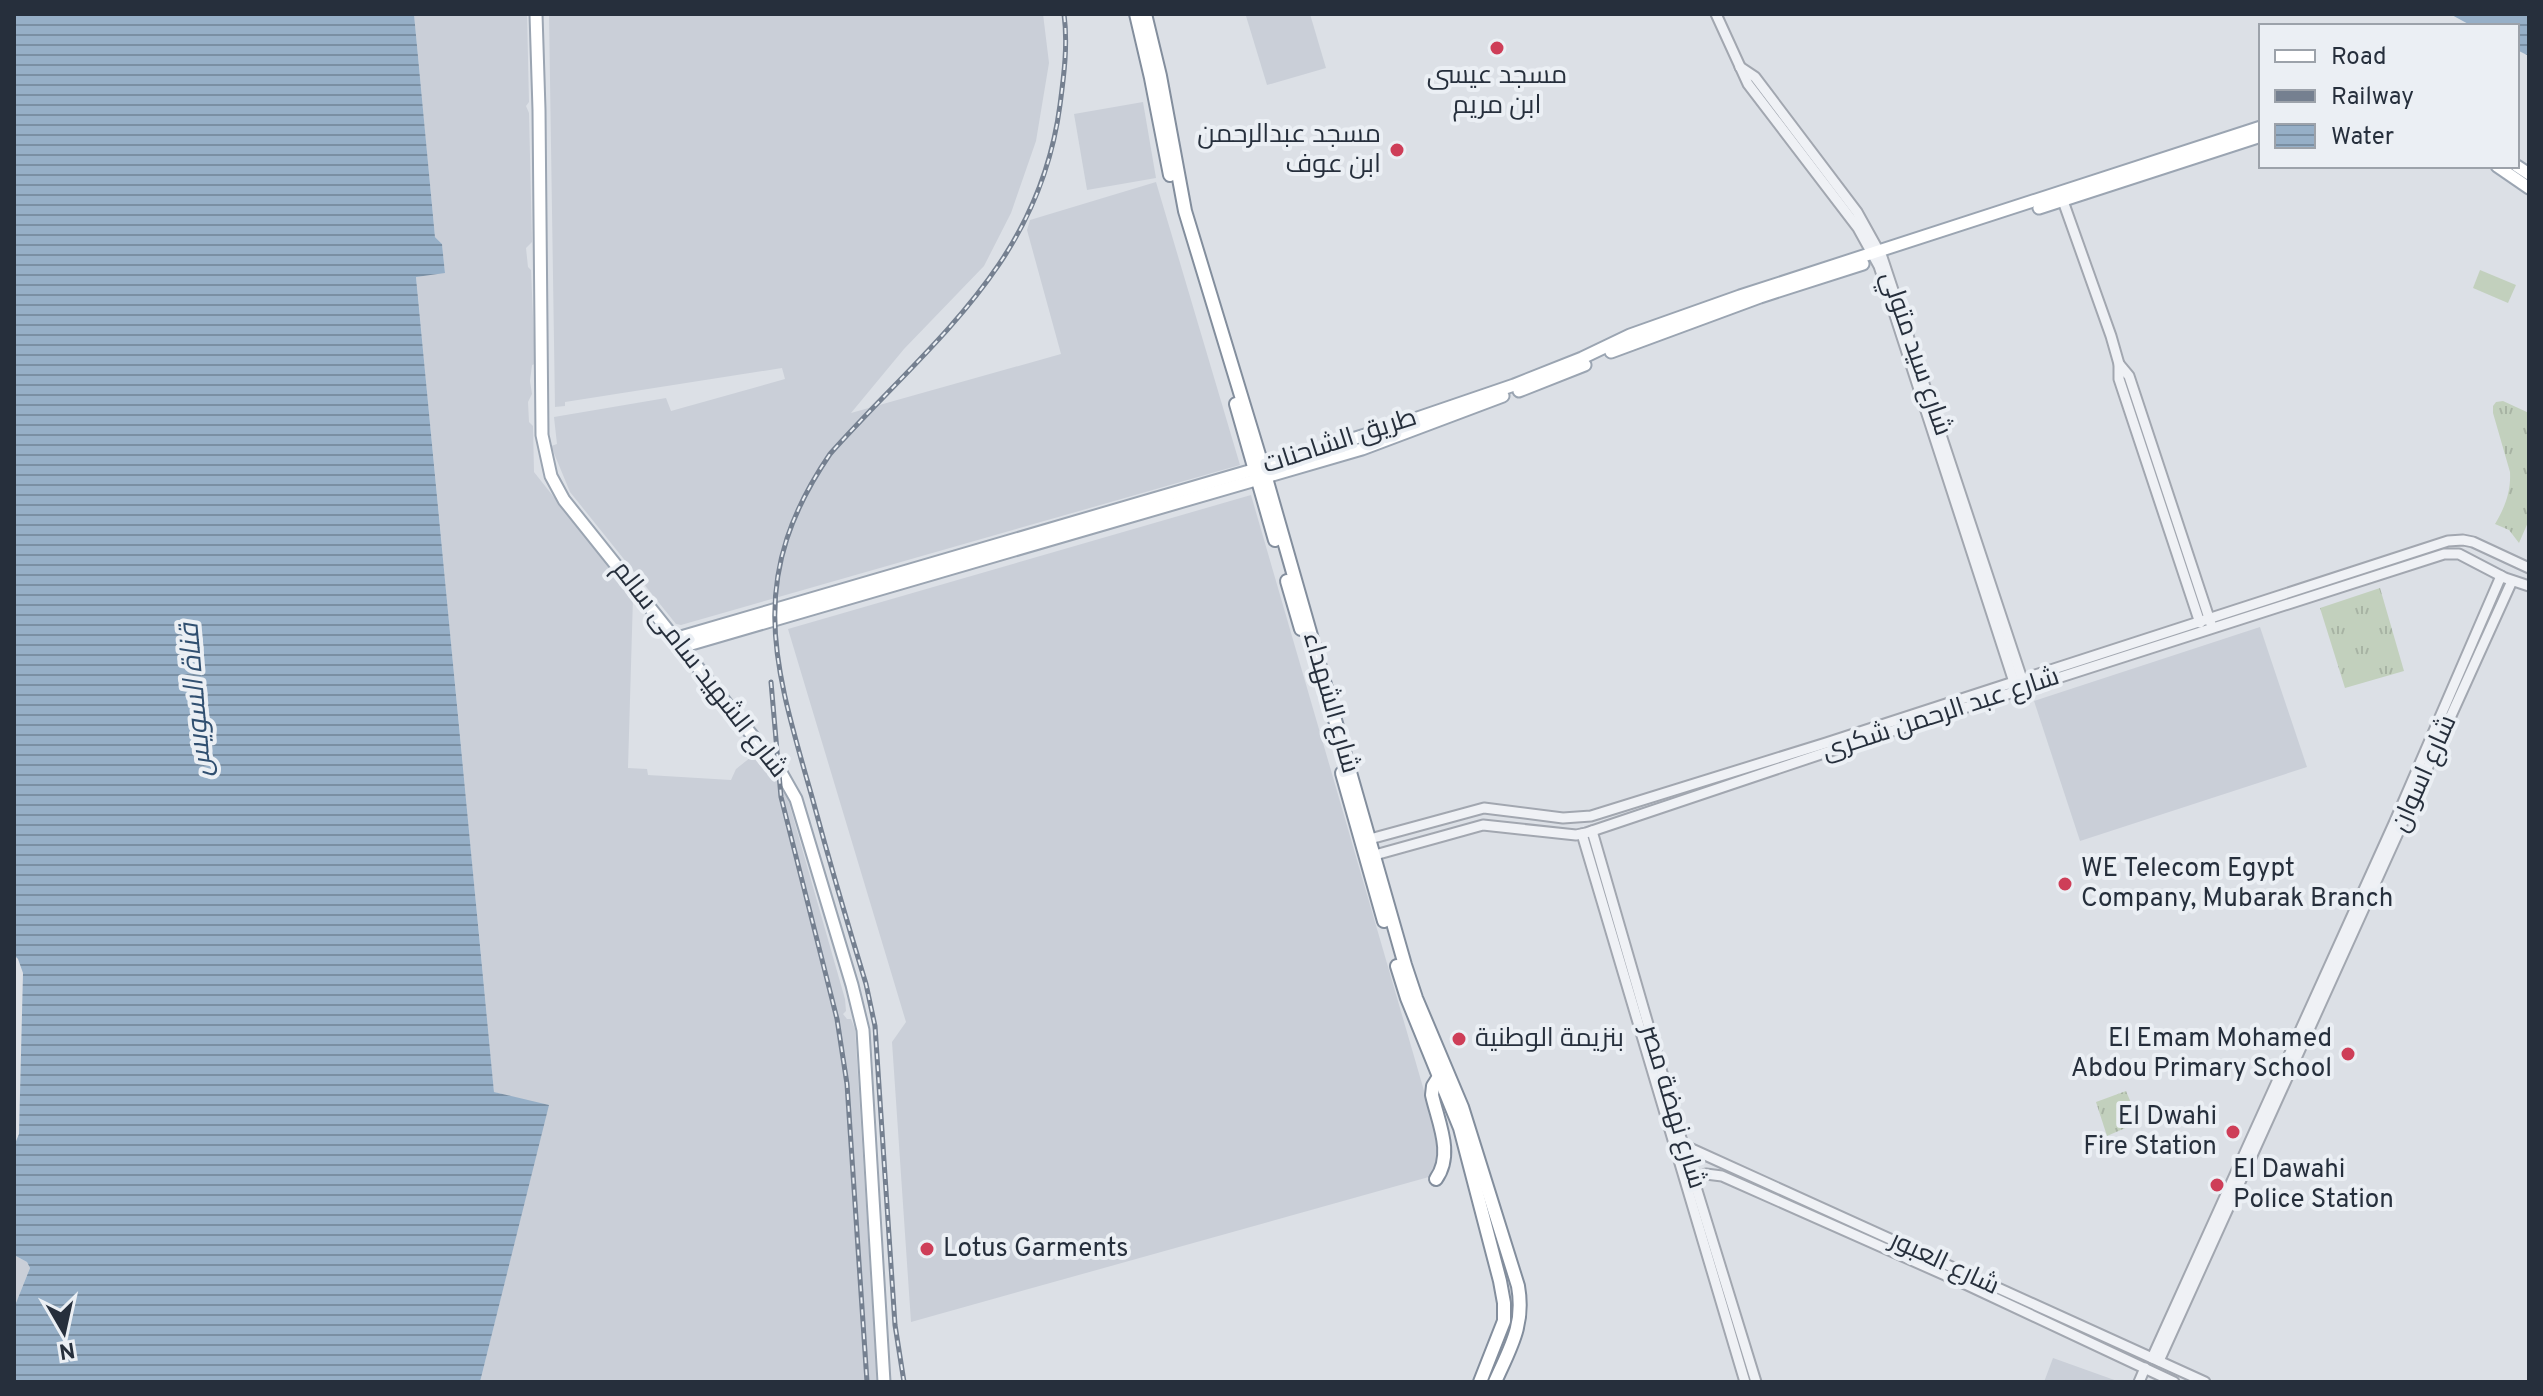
<svg xmlns="http://www.w3.org/2000/svg" width="2543" height="1396" viewBox="0 0 2543 1396" font-family="Overpass,Cairo,sans-serif">
<style>
.built{fill:#cacfd8}
.grass{fill:url(#grass-tufts)}
.pitch{fill:#c2d0bd}
.water{fill:url(#water-rules)}
.lines{fill:none;stroke-linecap:round;stroke-linejoin:round}
.minor-casing{stroke:#a2a7b0;stroke-width:13}
.major-casing{stroke:#9ba5b2;stroke-width:15}
.highway-casing{stroke:#838e9d;stroke-width:16}
.minor{stroke:#eff1f5;stroke-width:9}
.major{stroke:#fff;stroke-width:11}
.highway{stroke:#fff;stroke-width:12}
.rail-casing{stroke:#758090;stroke-width:5}
.rail{stroke:#ebeff4;stroke-width:2;stroke-dasharray:6;stroke-linecap:butt}
.poi-dot{fill:#ce3e58;stroke:#ebeff4;stroke-width:3}
.labels{text-anchor:middle;dominant-baseline:central;stroke-width:8;stroke-linejoin:round;paint-order:stroke}
.poi-label{font-size:26px;fill:#262f3c;stroke:#ebeff4;text-anchor:start}
.street-label{font-size:26px;fill:#262f3c;stroke:#ebeff4}
.water-label{font-size:28px;font-style:italic;fill:#304f70;stroke:#ebeff4}
</style>
<defs>
<pattern id="grass-tufts" width="24" height="20" patternUnits="userSpaceOnUse" patternTransform="scale(2)"><rect width="24" height="20" fill="#c2d0bd"/><path d="M3 7l-1-3M5 7V3M7 7l1-3M15 17l-1-3M17 17v-4M19 17l1-3" fill="none" stroke="#a7b3a3"/></pattern>
<pattern id="water-rules" width="6" height="5" patternUnits="userSpaceOnUse" patternTransform="scale(2)"><rect width="6" height="5" fill="#96afc7"/><path d="M0 2.5h6" fill="none" stroke="#7a8fa3"/></pattern>
</defs>
<rect width="100%" height="100%" fill="#dce0e6"/>
<!-- built -->
<g class="built">
<polygon points="414,14 527,14 529,102 526,106 529,113 532,242 526,248 528,267 531,270 535,364 532,365 530,381 532,394 528,402 529,422 533,426 534,472 633,597 628,768 647,769 648,775 731,780 736,769 756,753 770,773 783,782 845,999 846,1011 843,1014 847,1019 851,1019 855,1029 877,1382 480,1382 548,1106 494,1092 416,276 445,272 442,244 435,237"/>
<polygon points="549,14 1043,14 1049,63 1036,141 1011,213 984,266 904,349 851,413 1061,354 1027,230 1030,220 1156,182 1240,465 681,625 676,624 570,492 551,446 557,444 554,417 666,398 671,411 785,379 782,368 565,402 565,406 555,407"/>
<polygon points="1252,14 1310,14 1326,68 1267,85 1246,16"/>
<polygon points="1143,102 1156,178 1087,190 1074,114"/>
<polygon points="1251,495 1445,1163 1443,1173 911,1322 892,1042 906,1022 788,629"/>
<polygon points="2260,627 2307,767 2080,841 2034,701"/>
<polygon points="14,1255 27,1262 30,1268 14,1308"/>
<polygon points="2053,1358 2120,1382 2044,1382"/>
</g>
<!-- grass -->
<g class="grass">
<path d="M2503 401 2529 413V520L2519 543 2509 530 2495 524C2505 507 2511 492 2510 472L2493 413V406L2496 402Z"/>
<polygon points="2380,588 2404,671 2345,688 2320,608"/>
<polygon points="2126,1091 2139,1122 2107,1136 2096,1102"/>
</g>
<!-- pitch -->
<polygon class="pitch" points="2480,270 2516,285 2508,303 2473,288"/>
<!-- water -->
<g class="water">
<polygon points="14,14 414,14 435,237 442,244 445,273 416,277 494,1092 549,1105 480,1382 14,1382 14,1308 30,1268 27,1262 14,1255 14,1146 19,1134 23,973 18,959 14,955"/>
<polygon points="2450,14 2529,14 2529,56 2517,50 2517,26 2472,26"/>
</g>
<g class="lines">
<!-- minor casing -->
<g class="minor-casing">
<g id="minor">
<polyline points="1716,14 1748,84 1858,228 1879,266 2014,682"/>
<polyline points="1740,67 1755,77 1857,212 1882,257 2022,679"/>
<polyline points="2063,201 2111,336 2119,364 2119,379 2200,623"/>
<polyline points="2119,364 2129,376 2211,624"/>
<polyline points="1592,831 1683,1145 1756,1382"/>
<polyline points="1582,834 1745,1382"/>
<polyline points="1370,839 1484,808 1563,818 1591,816 1826,743 2448,541 2463,540 2473,542 2529,568"/>
<polyline points="1375,855 1483,825 1576,835 1586,833 1833,750 2444,554 2459,554 2505,578 2529,586"/>
<polyline points="1683,1145 2205,1382"/>
<polyline points="1694,1182 1706,1174 1722,1176 1963,1283 2174,1382"/>
<polyline points="2152,1358 2395,821 2501,576"/>
<polyline points="2159,1361 2512,581"/>
<polyline points="2139,1382 2145,1368"/>
</g>
</g>
<!-- major casing -->
<g class="major-casing">
<g id="major">
<polyline points="536,14 539,110 542,435 551,476 564,500 779,769 796,799 852,985 863,1030 884,1382"/>
<polyline points="2497,166 2529,188"/>
<polyline points="2517,166 2529,174"/>
<polyline points="2039,208 2261,136"/>
<polyline points="1611,352 1760,297 1863,264"/>
<polyline points="1519,391 1585,365"/>
<polyline points="674,639 1263,467 1397,425 1514,385 1582,358 1630,335 1740,296 2261,127"/>
<polyline points="681,647 1362,449 1503,396"/>
</g>
</g>
<!-- highway casing -->
<g class="highway-casing">
<g id="highway">
<polyline points="1136,14 1151,78 1170,175"/>
<path d="M1145 14 1160 76 1185 211 1266 478 1405 965 1416 998 1462 1107 1518 1286C1525 1325 1510 1348 1495 1382"/>
<polyline points="1236,404 1275,540"/>
<polyline points="1287,581 1301,629"/>
<polyline points="1342,773 1384,921"/>
<polyline points="1397,966 1407,998 1460,1128 1500,1281 1504,1303 1504,1321 1480,1382"/>
<path d="M1436 1179C1454 1154 1438 1122 1432 1095L1433 1086 1440 1075"/>
</g>
</g>
<!-- minor -->
<use href="#minor" class="minor"/>
<!-- major -->
<use href="#major" class="major"/>
<!-- highway -->
<use href="#highway" class="highway"/>
<!-- rail casing -->
<g class="rail-casing">
<g id="rail">
<polyline points="771,682 781,797 837,1019 847,1084 867,1382"/>
<path d="M904 1382 895 1325 875 1026 866 984C847 922 829 860 812 797 774 664 745 579 830 454 930 342 1039 265 1060 105 1064 75 1068 44 1064 14"/>
</g>
</g>
<!-- rail -->
<use href="#rail" class="rail"/>
</g>
<!-- markers -->
<g class="poi-dot">
<circle cx="1497" cy="48" r="8"/>
<circle cx="1397" cy="150" r="8"/>
<circle cx="2065" cy="884" r="8"/>
<circle cx="1459" cy="1039" r="8"/>
<circle cx="2348" cy="1054" r="8"/>
<circle cx="2233" cy="1132" r="8"/>
<circle cx="2217" cy="1185" r="8"/>
<circle cx="927" cy="1249" r="8"/>
</g>
<g class="labels">
<!-- poi labels -->
<g class="poi-label">
<text x="1497" y="76" text-anchor="middle">مسجد عيسى<tspan x="1497" dy="30">ابن مريم</tspan></text>
<text x="1381" y="135" text-anchor="end">مسجد عبدالرحمن<tspan x="1381" dy="30">ابن عوف</tspan></text>
<text x="2081" y="869">WE Telecom Egypt<tspan x="2081" dy="30">Company, Mubarak Branch</tspan></text>
<text x="1475" y="1039">بنزيمة الوطنية</text>
<text x="2332" y="1039" text-anchor="end">El Emam Mohamed<tspan x="2332" dy="30">Abdou Primary School</tspan></text>
<text x="2217" y="1117" text-anchor="end">El Dwahi<tspan x="2217" dy="30">Fire Station</tspan></text>
<text x="2233" y="1170">El Dawahi<tspan x="2233" dy="30">Police Station</tspan></text>
<text x="943" y="1249">Lotus Garments</text>
</g>
<!-- street labels -->
<g class="street-label">
<text transform="translate(1915 354) rotate(71)">شارع سيد متولي</text>
<text transform="translate(1340 442) rotate(-18)">طريق الشاحنات</text>
<text transform="translate(699 670) rotate(52)">شارع الشهيد سامى سالم</text>
<text transform="translate(1330 703) rotate(74)">شارع الشهداء</text>
<text transform="translate(1941 715) rotate(-18)">شارع عبد الرحمن شكرى</text>
<text transform="translate(2425 774) rotate(-66)">شارع اسوان</text>
<text transform="translate(1672 1107) rotate(73)">شارع نهضة مصر</text>
<text transform="translate(1944 1264) rotate(25)">شارع العبور</text>
</g>
<!-- water labels -->
<g class="water-label">
<text transform="translate(197 700) rotate(-95)">قناة السويس</text>
</g>
</g>
<!-- border -->
<rect width="2543" height="1396" fill="none" stroke="#262f3c" stroke-width="32"/>
<!-- legend -->
<rect x="2259" y="24" width="260" height="144" fill="#ebeff4" stroke="#9ca2aa" stroke-width="2"/>
<rect x="2275" y="50" width="40" height="12" fill="#ffffff" stroke="#9ca2aa" stroke-width="2"/>
<text x="2331" y="64" font-size="24" fill="#262f3c">Road</text>
<rect x="2275" y="90" width="40" height="12" fill="#758090" stroke="#9ca2aa" stroke-width="2"/>
<text x="2331" y="104" font-size="24" fill="#262f3c">Railway</text>
<rect x="2275" y="124" width="40" height="24" fill="url(#water-rules)" stroke="#9ca2aa" stroke-width="2"/>
<text x="2331" y="144" font-size="24" fill="#262f3c">Water</text>
<!-- north arrow -->
<g transform="translate(64 1332) rotate(171)" stroke="#ebeff4" stroke-width="6" paint-order="stroke">
<path d="M0-6L14 30L0 20L-14 30Z" fill="#262f3c"/>
<text y="-12" font-size="22" font-weight="bold" text-anchor="middle" fill="#262f3c">N</text>
</g>
</svg>
